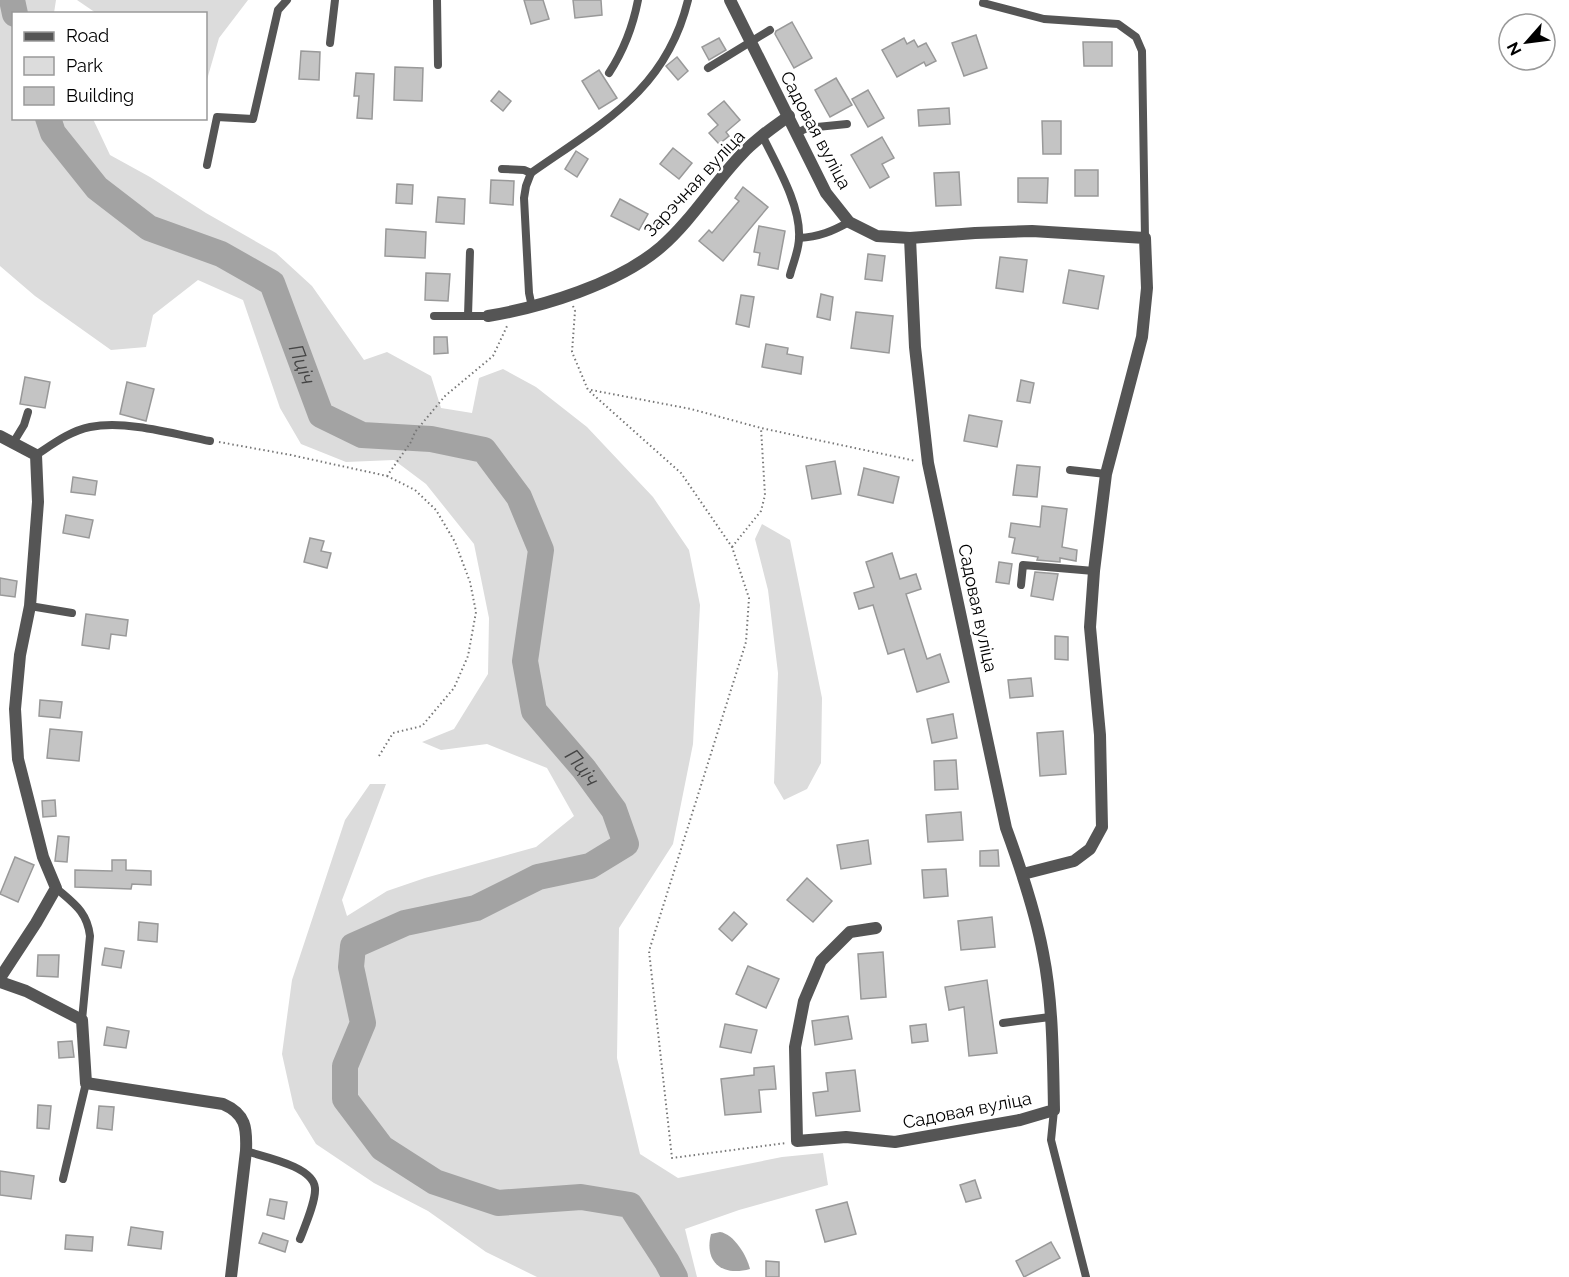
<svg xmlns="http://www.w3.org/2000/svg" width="1569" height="1277" viewBox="0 0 1569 1277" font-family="Raleway,sans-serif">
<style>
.green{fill:#dcdcdc}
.water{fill:#a3a3a3}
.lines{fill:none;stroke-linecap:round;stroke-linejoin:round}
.river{stroke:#a3a3a3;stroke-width:26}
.building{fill:#c4c4c4;stroke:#999;stroke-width:1.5}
.path{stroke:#777;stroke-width:2;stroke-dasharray:1.5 3;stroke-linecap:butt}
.lane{stroke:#555;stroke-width:8}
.street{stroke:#555;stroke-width:12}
.labels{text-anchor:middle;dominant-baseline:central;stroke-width:5;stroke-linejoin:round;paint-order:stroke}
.street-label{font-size:18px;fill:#000;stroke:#fff}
.water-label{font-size:20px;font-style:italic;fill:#444;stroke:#fff}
</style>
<rect width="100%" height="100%" fill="#fff"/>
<!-- green -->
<g class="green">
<polygon points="0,0 56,0 54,13 14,14 14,118 93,119 110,155 150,177 206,213 276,253 312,286 364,360 387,352 431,376 441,408 472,413 479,378 503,369 536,387 587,427 653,497 689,550 700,605 693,744 673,844 619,928 617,1058 640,1154 678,1178 782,1157 823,1153 828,1185 739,1210 685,1229 697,1277 537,1277 486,1252 428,1211 374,1183 316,1144 294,1108 282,1054 292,980 345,820 370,784 386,784 342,900 347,916 387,891 425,878 536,847 574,816 547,768 487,744 441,750 422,742 454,729 488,674 489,618 474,544 426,484 394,460 346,462 301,444 280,408 243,300 198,280 153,315 146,347 111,350 35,296 0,266"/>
<polygon points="77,0 248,0 219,38 206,83 206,14 96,13"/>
<polygon points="762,524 790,540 822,698 821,763 807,789 784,800 774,783 778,673 768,590 755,539"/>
</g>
<!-- water -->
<path class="water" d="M720 1232C734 1234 747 1256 750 1269 721 1277 704 1261 711 1234Z"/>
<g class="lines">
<!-- river -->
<g class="river">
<polyline points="12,0 15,14"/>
<path id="s1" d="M48 118 53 133 97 188 149 228 221 254 272 283 321 415 362 435 431 439 484 450 519 497 541 550 525 661 534 711 584 769 614 810 626 844 590 866 538 877 476 908 405 923 353 946 351 967 363 1023 345 1066V1099L382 1148 435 1182 498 1203 581 1197 630 1205 667 1262 675 1277"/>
</g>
</g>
<!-- building -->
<g class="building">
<polygon points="524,0 543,0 549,19 531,24"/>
<polygon points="573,0 601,0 602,15 575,18"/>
<polygon points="792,22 812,58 794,68 775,34 776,31"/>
<polygon points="976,35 987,68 964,76 952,43"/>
<polygon points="719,38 726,50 709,60 702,47"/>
<polygon points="904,38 907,44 914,40 918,47 926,43 936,61 926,66 924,62 897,77 882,50"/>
<polygon points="1083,42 1112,42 1112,66 1084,66"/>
<polygon points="301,51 320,52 319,80 299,79"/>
<polygon points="677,57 688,71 678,80 666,66"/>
<polygon points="395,67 423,68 422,101 394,100"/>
<polygon points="599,70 617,98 599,109 582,81"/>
<polygon points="356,73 374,74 372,119 357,118 359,96 354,96"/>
<polygon points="836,78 852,105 830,117 815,90"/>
<polygon points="868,90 884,118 868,127 852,99"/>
<polygon points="499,91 511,101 503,111 491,101"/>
<polygon points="724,101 740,120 726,132 729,136 719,144 709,133 718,125 708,114"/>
<polygon points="949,108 950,124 919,126 918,110"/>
<polygon points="1042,121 1061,121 1061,154 1043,154"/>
<polygon points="882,137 894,158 882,164 889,177 870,188 851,155"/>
<polygon points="673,148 692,163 679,179 660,164"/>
<polygon points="576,151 588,159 577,177 565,169"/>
<rect x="1075" y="170" width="23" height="26"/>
<polygon points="959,172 961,205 936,206 934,173"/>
<polygon points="1018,178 1048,178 1047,203 1018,202"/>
<polygon points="491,180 514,181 513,205 490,203"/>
<polygon points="397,184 413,185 412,204 396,203"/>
<polygon points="743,187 768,207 723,261 699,241 709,230 712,233 739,201 735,198"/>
<polygon points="438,197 465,199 464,224 436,222"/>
<polygon points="620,199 648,214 639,230 611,216"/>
<polygon points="759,226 785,231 778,269 758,265 760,253 754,252"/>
<polygon points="386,229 426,232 425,258 385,256"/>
<polygon points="868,254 885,256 882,281 865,279"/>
<polygon points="1000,257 1027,260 1023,292 996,288"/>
<polygon points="1069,270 1104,276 1098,309 1063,303"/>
<polygon points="426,273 450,274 448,301 425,300"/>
<polygon points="821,294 833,297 830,320 817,317"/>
<polygon points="741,295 754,297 749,327 736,324"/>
<polygon points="856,312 893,316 889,353 851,348"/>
<polygon points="434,337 447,337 448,353 434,354"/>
<polygon points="766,344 788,348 787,354 803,357 801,374 762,367"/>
<polygon points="25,377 50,382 45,408 20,404"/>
<polygon points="1021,380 1034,383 1030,403 1017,401"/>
<polygon points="127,382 154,389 146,421 120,414"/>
<polygon points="969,415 1002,421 997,447 964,441"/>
<polygon points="835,461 841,494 812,499 806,466"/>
<polygon points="1017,465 1040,467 1037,497 1013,495"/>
<polygon points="864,468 899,477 893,503 858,495"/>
<polygon points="73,477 97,481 95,495 71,492"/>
<polygon points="1042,506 1067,509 1062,547 1077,550 1076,561 1060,558 1060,562 1037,560 1038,557 1012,553 1015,538 1009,537 1011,523 1040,527"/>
<polygon points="66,515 93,520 89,538 63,533"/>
<polygon points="310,538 324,541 321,551 331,553 327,568 304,562"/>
<polygon points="892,553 900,579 916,574 921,589 906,594 927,659 940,654 949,682 917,692 904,649 888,654 873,605 859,609 854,593 874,587 866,562"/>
<polygon points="999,562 1012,564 1009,584 996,582"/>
<polygon points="1035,572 1058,574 1053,600 1031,596"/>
<polygon points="0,578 17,581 15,597 0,595"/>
<polygon points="86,614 128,620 126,636 111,634 109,649 82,645"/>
<polygon points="1055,636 1068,637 1068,660 1055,659"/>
<polygon points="1031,678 1033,696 1010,698 1008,680"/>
<polygon points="40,700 62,702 60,718 39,716"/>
<polygon points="953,714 957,738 932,743 927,719"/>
<polygon points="50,729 82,732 79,761 47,758"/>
<polygon points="1063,731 1066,774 1040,776 1037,733"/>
<polygon points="956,760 958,789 935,790 934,761"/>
<polygon points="55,800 56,816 43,817 42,801"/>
<polygon points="961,812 963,840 928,842 926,815"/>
<polygon points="58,836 69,837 67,862 55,861"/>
<polygon points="868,840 871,864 841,869 837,845"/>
<polygon points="998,850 999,866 980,866 980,851"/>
<polygon points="15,857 34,865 18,902 0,894"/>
<polygon points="112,860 126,860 126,870 151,871 151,885 132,884 131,889 75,887 75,870 112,871"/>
<polygon points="946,869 948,896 924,898 922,870"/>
<polygon points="807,878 832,901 813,922 787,900"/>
<polygon points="734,912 747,924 732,941 719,929"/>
<polygon points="992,917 995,947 961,950 958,921"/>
<polygon points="139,922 158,924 157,942 138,940"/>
<polygon points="105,948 124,951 121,968 102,965"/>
<polygon points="883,952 886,997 861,999 858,954"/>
<polygon points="38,955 59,955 58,977 37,976"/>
<polygon points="748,966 779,979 766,1008 736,994"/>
<polygon points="987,980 997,1053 969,1056 964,1007 949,1010 945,987"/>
<polygon points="848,1016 852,1039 815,1045 812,1021"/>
<polygon points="725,1024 757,1030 751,1053 720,1047"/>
<polygon points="926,1024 928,1041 912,1043 910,1026"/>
<polygon points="107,1027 129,1031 126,1048 104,1045"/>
<polygon points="72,1041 74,1057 59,1058 58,1042"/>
<polygon points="774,1066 776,1089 759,1090 761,1112 725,1115 721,1079 754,1075 754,1068"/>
<polygon points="855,1070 860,1111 816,1116 813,1093 828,1091 826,1073"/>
<polygon points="38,1105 51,1106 49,1129 37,1128"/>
<polygon points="99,1106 114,1107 112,1130 97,1128"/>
<polygon points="0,1171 34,1176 31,1199 0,1195"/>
<polygon points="975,1180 981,1198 966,1202 960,1185"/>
<polygon points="270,1199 287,1202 284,1219 267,1215"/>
<polygon points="847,1202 856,1234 825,1242 816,1210"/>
<polygon points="131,1227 163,1232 161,1249 128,1245"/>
<polygon points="263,1233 288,1241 285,1252 259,1243"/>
<polygon points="66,1235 93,1237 92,1251 65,1249"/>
<polygon points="1051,1242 1060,1258 1024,1277 1016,1261"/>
<polygon points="766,1261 779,1262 779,1277 766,1277"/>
</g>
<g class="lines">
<!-- path -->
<g class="path">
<polyline points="573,306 575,311 572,352 588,390 681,473 732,547 749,598 746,642 649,951 672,1158 786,1143"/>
<polyline points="591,390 691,409 761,428 916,461"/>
<polyline points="219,442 291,455 387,476 411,442 415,432 445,396 493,356 508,324"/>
<polyline points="732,547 761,511 765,495 761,428"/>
<polyline points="379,756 393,733 422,726 454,688 468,656 476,612 470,582 455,542 436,510 415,490 387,476"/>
</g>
<!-- lane -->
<g class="lane">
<polyline points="437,0 438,65"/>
<polyline points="983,3 1044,19 1118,24 1136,37 1142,51 1145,238"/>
<polyline points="330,43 335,0"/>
<polyline points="708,68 770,30"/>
<path d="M609 73C624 50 633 26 638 0"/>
<polyline points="797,133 807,128 847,124"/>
<path d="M762 135C776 164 801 205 799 238 799 250 793 263 790 275"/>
<polyline points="207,165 217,117 253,119 278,10 287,0"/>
<path d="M502 169 524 170 531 173C602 123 666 91 688 0"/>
<polyline points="531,173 526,186 524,198 529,293 532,307"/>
<path d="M799 238C819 237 833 231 849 222"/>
<polyline points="434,316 488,316"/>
<polyline points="468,316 470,252"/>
<polyline points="13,443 24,425 28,412"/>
<path d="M36 455C53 444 70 431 90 427 127 420 174 434 210 441"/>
<polyline points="1070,470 1106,474"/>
<polyline points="1021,585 1023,565 1094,571"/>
<polyline points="30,606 72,613"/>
<path d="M56 888C73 903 87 911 90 936L82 1020"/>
<polyline points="1003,1023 1050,1017"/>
<polyline points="1054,1110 1051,1140 1086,1277"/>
<path d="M246 1151C264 1157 313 1166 315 1188 316 1201 305 1226 300 1239"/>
<polyline points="63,1179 86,1083"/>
</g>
<!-- street -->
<g class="street">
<polyline points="730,0 826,193 849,222 877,236 910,238 975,233 1032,231 1145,238 1147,288 1142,337 1106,474 1094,571 1090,627 1100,735 1102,827 1090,849 1074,861 1023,874"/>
<path d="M488 316C542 307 618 284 661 247 692 220 714 183 742 154 756 139 772 128 789 116"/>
<polyline points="0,436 36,455 38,502 30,606 20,655 15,709 18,759 43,857 56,888 36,923 0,978"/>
<path d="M876 928 850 932 821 961 804 1001 795 1047 797 1141 846 1137 895 1142 1020 1120 1054 1110C1053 1059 1053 1003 1043 953 1035 910 1021 869 1006 828L928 463 915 347 910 238"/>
<path d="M0 982 26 991 82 1020 86 1083 223 1104C246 1114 247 1128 246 1151L231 1277"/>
</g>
</g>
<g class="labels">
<!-- street labels -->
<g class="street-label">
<text transform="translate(816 130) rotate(62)">Садовая вуліца</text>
<text transform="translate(694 183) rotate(-47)">Зарэчная вуліца</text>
<text transform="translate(978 608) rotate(78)">Садовая вуліца</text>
<text transform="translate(967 1110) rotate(-11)">Садовая вуліца</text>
</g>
<!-- water labels -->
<g class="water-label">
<text stroke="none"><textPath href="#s1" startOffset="374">Пціч</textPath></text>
<text stroke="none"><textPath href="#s1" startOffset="950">Пціч</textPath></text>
</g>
</g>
<!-- legend -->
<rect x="12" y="12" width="195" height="108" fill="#ffffff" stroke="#999999" stroke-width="1.5"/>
<rect x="24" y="32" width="30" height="9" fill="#555555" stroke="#999999" stroke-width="1.5"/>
<text x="66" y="42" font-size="18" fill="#000000">Road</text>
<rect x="24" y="57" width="30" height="18" fill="#dcdcdc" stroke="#999999" stroke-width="1.5"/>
<text x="66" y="72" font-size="18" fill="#000000">Park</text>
<rect x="24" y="87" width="30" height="18" fill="#c4c4c4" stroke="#999999" stroke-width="1.5"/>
<text x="66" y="102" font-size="18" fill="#000000">Building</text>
<!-- north arrow -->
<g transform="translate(1527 42) rotate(242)"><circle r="28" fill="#ffffff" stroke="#999999" stroke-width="1.5"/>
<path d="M0-4.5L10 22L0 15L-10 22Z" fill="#000000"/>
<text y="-9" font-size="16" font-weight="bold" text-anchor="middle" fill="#000000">N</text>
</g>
</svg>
